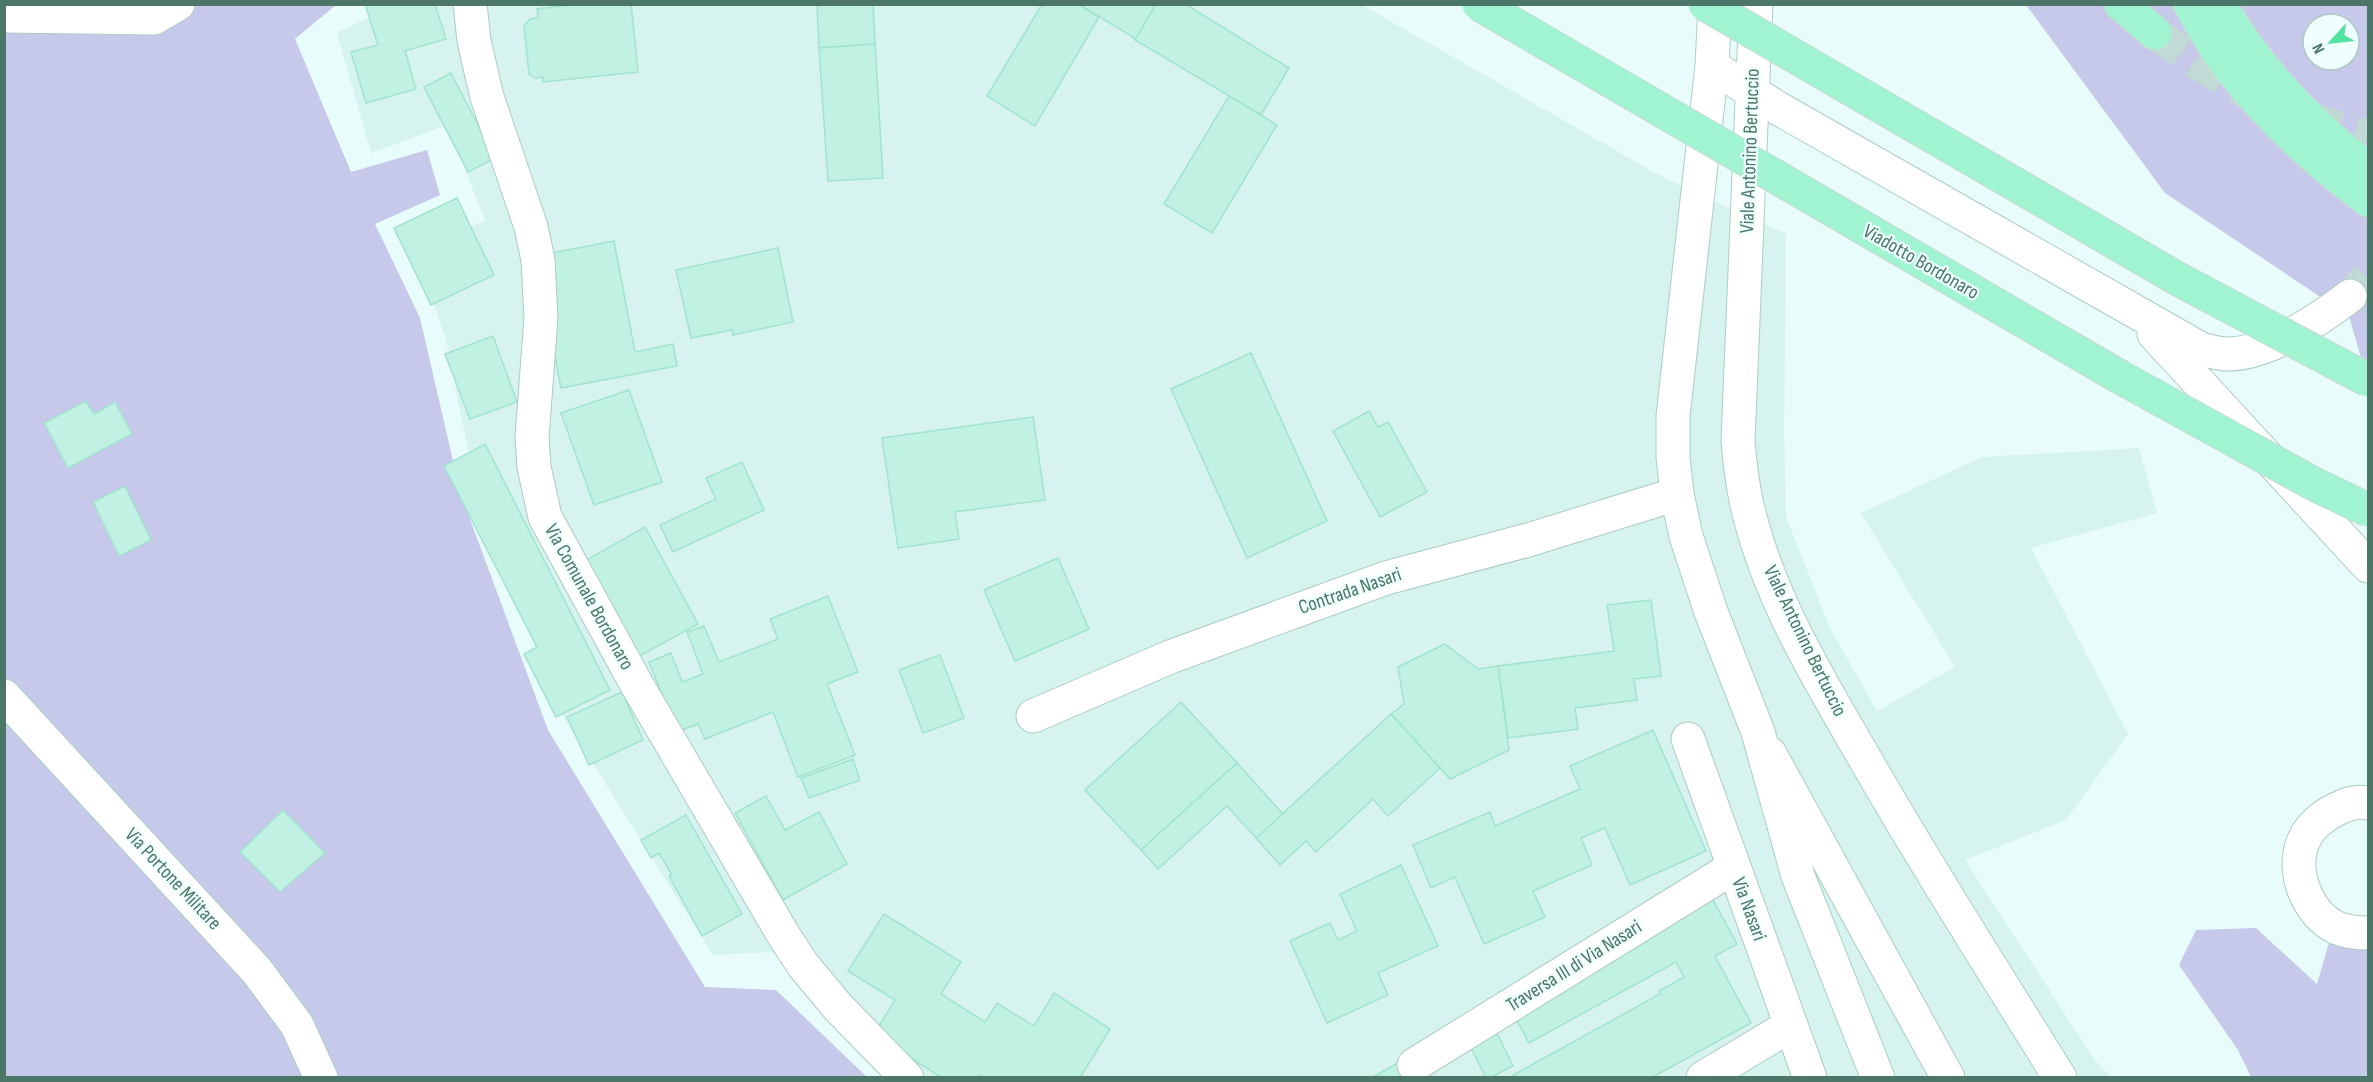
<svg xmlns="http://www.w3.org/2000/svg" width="2373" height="1082" viewBox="0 0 2373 1082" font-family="'Sofia Sans Condensed',sans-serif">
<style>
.residential{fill:#d6f3ef}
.green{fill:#c6c9ea;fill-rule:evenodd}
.building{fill:#c0f1e3;stroke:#a1e3cf;stroke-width:1.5}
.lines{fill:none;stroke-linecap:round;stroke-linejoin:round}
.street-tunnel{stroke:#c1dad6;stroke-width:33;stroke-dasharray:33 16;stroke-linecap:butt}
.highway-tunnel{stroke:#c1dad6;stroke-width:33;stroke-dasharray:33 16;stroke-linecap:butt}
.street-casing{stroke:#abccc3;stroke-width:35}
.secondary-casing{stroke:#a9cfc6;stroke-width:35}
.highway-casing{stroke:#cdd9d5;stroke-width:35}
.street{stroke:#fff;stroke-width:33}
.secondary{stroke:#fff;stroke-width:33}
.highway{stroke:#a0f4d1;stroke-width:33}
.highway-bridge-casing{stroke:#cdd9d5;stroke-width:35;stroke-linecap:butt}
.highway-bridge{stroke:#a0f4d1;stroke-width:33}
.labels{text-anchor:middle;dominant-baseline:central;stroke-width:4.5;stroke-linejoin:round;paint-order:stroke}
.street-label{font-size:20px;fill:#4c7668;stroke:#eefffd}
</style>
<rect width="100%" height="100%" fill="#e8fcfb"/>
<!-- residential -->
<polygon class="residential" points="384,4 1362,5 1666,179 1786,234 1784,430 1786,517 1830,628 1877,711 1955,667 1861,513 1982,457 2139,448 2157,513 2031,548 2128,734 2066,820 1965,860 2094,1059 2111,1077 896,1077 772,952 713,955 558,708 477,495 446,340 414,245 485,221 448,125 371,153 337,33 384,10"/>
<!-- green -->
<g class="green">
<polygon points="5,5 336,5 295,39 351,172 427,150 440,195 375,224 420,318 461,495 548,730 705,987 776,990 867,1077 5,1078"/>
<path d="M2026 5H2368V382L2349 316 2165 193ZM2313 24H2349V60H2313Z"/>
<polygon points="2256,928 2317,984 2329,943 2368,950 2368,1077 2251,1077 2238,1050 2179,965 2196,930"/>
</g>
<!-- building -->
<g class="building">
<polygon points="365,4 435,4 446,39 405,51 416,89 366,103 351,52 378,45"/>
<polygon points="577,4 631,4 638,72 543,82 543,77 535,78 529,74 524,26 530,19 538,18 537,9"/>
<polygon points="817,4 873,4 875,44 819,48"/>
<polygon points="1042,4 1078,4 1099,17 1035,126 987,96"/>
<polygon points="1078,4 1156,4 1136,39"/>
<polygon points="1156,4 1185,4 1289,68 1261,115 1135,40"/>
<polygon points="875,44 883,178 828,181 819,48"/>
<polygon points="451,73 495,158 468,172 424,87"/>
<polygon points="1229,96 1277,125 1212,233 1164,204"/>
<polygon points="457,198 494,275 431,305 394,228"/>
<polygon points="614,241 635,352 673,344 677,366 561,388 536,256"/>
<polygon points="778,248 793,322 733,335 732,330 691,338 676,270"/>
<polygon points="493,336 517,402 470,419 445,354"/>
<polygon points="1251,353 1327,521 1247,558 1171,389"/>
<polygon points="629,390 662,482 594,505 561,413"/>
<polygon points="86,401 94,414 115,402 132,434 68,468 44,423"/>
<polygon points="1369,411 1378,427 1388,422 1427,492 1380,517 1333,431"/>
<polygon points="1033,417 1045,500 955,512 959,539 898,548 882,438"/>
<polygon points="485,444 610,690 556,717 524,654 537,647 444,466"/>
<polygon points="742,462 764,510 673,552 660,525 716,499 706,478"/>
<polygon points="125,486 151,540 119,556 93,502"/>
<polygon points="645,527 698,624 636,658 583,562"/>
<polygon points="1058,558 1089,629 1015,661 984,590"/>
<polygon points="828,596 858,672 827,684 855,755 798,777 773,712 705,739 698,724 677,732 649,662 671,653 682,682 703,674 687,632 704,626 719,662 778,639 770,619"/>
<polygon points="1651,600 1661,676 1634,679 1637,700 1575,708 1578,729 1508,738 1498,666 1614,651 1607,605"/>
<polygon points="1445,644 1478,669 1498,666 1509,750 1450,779 1391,714 1404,704 1398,667"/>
<polygon points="940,655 964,718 923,733 899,670"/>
<polygon points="622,692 643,740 589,765 567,717"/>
<polygon points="1181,702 1237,763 1141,850 1085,790"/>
<polygon points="1391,714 1440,768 1388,816 1373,799 1316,852 1306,841 1280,865 1256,838"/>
<polygon points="1653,730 1706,851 1630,885 1605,828 1581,838 1592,865 1533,891 1545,917 1484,944 1455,877 1431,888 1413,845 1490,812 1495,826 1580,789 1570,766"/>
<polygon points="853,759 860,780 809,798 801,778"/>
<polygon points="1237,763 1283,814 1256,838 1227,806 1158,869 1141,850"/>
<polygon points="766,796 785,830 819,812 847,864 783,900 735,813"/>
<polygon points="283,810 325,853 280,892 240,852"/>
<polygon points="686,815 742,914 702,936 669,876 672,875 659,853 651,858 641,840"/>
<polygon points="1401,865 1438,946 1378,973 1388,995 1327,1023 1290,941 1330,923 1338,940 1357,931 1340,894"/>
<polygon points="1702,880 1737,944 1715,956 1751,1023 1651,1078 1508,1078 1660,994 1659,991 1684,977 1676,962 1529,1043 1507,1002"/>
<polygon points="884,914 961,962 941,994 985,1022 997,1003 1034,1026 1054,993 1110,1029 1080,1078 983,1078 979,1075 977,1078 942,1078 874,1034 895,1000 848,971"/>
<polygon points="1493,1025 1513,1066 1490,1078 1486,1078 1466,1038"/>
<polygon points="1410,1056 1422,1078 1371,1078"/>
</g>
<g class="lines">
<!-- street-tunnel -->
<polyline class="street-tunnel" points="2350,296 2368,278"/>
<!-- highway-tunnel -->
<g class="highway-tunnel">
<polyline points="2155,33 2200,65 2252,95"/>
<polyline points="2308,118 2368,137"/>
</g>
<!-- street casing -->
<g class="street-casing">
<g id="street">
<polyline points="470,4 474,41 487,97 531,227 538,260 541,318 532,437 534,467 545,517 637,685 784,936 803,965 837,1006 907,1078"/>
<polyline points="4,16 154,18 178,4"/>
<path d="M1712 66 1776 107 2201 349C2208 351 2217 353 2224 354 2265 356 2319 320 2350 296"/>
<polyline points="2154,334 2368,566"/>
<polyline points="1033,716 1170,657 1386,578 1528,540 1677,494"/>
<polyline points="1688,739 1810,1078"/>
<polyline points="1770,754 1948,1078"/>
<path d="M2368 803C2358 801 2347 804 2337 809 2324 815 2310 826 2304 840 2290 870 2307 914 2337 928 2347 932 2357 933 2368 933"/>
<polyline points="1414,1065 1734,867"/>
<polyline points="1703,1078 1791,1025"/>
</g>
</g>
<!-- secondary casing -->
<g class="secondary-casing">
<g id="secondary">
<polyline points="1715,4 1712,66 1673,416 1673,457 1677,494 1686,536 1711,612 1758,732 1798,876 1878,1078"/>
<path d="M1756 4 1738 441C1740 465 1743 490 1749 513 1772 606 1825 689 1872 771 1932 875 1997 976 2060 1078"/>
<polyline points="4,696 257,971 297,1025 321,1078"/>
</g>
</g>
<!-- highway casing -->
<g class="highway-casing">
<g id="highway">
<polyline points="2121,4 2155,33"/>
<path d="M2190 4C2204 28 2217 53 2235 74 2273 122 2320 164 2368 200"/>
<path d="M2219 4C2257 68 2309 124 2368 169"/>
</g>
</g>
<!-- street -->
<use href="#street" class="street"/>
<!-- secondary -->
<use href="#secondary" class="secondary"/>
<!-- highway -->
<use href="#highway" class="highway"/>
<!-- highway-bridge casing -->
<g class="highway-bridge-casing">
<g id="highway-bridge">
<polyline points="1479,4 2120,377 2314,484 2368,510"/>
<polyline points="1705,4 2178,279 2368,380"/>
</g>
</g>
<!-- highway-bridge -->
<use href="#highway-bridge" class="highway-bridge"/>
</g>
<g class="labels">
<!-- street labels -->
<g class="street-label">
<text transform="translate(1750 151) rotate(-88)">Viale Antonino Bertuccio</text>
<text transform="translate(1921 262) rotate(30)">Viadotto Bordonaro</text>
<text transform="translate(1350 591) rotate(-19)">Contrada Nasari</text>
<text transform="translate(589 597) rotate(61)">Via Comunale Bordonaro</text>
<text transform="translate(1805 641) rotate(64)">Viale Antonino Bertuccio</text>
<text transform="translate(173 879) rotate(47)">Via Portone Militare</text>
<text transform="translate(1749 909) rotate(70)">Via Nasari</text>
<text transform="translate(1574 966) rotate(-32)">Traversa III di Via Nasari</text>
</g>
</g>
<!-- border -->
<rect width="2373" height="1082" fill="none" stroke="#4c7668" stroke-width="12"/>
<!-- north arrow -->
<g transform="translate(2331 42) rotate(243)"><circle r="28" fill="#eefffd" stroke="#adc8c1" stroke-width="1.5"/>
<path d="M0-4.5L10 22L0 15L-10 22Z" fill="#50e2a0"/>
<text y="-9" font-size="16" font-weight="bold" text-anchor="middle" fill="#4c7668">N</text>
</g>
</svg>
